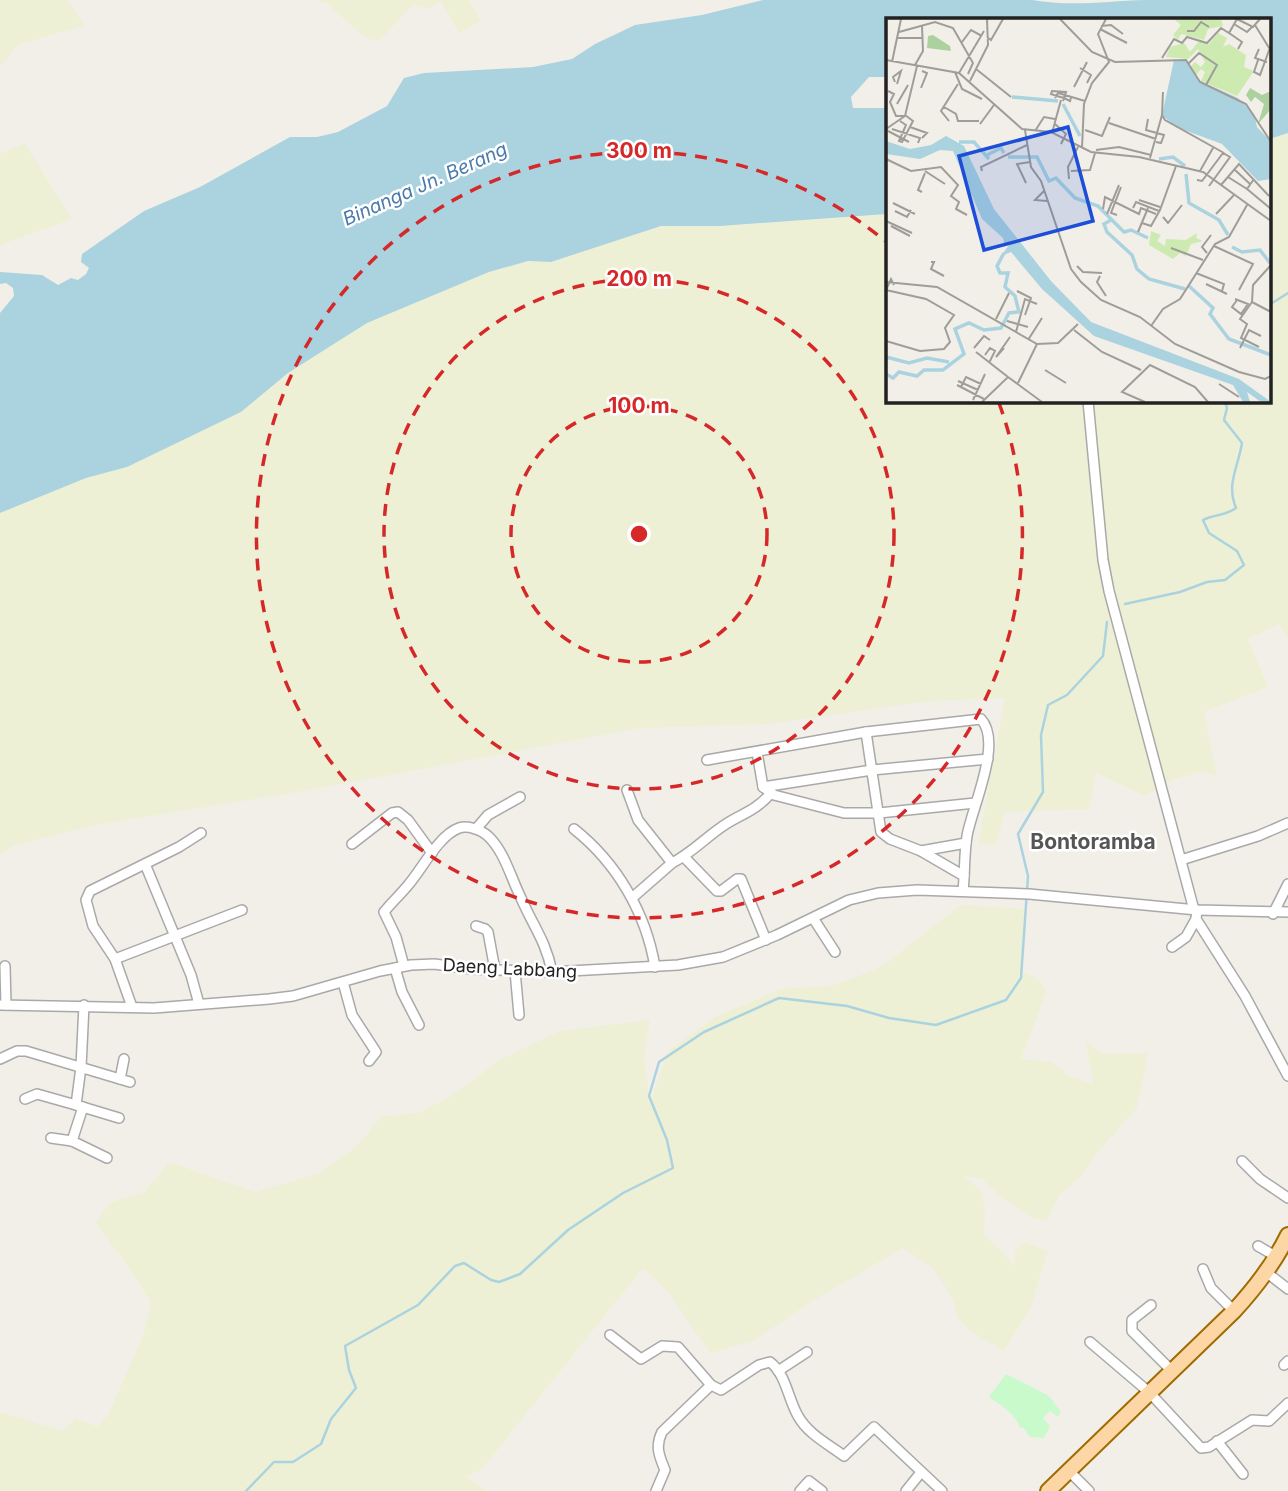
<svg xmlns="http://www.w3.org/2000/svg" width="1288" height="1491" viewBox="0 0 1288 1491" font-family="Inter,sans-serif">
<style>
.farmland{fill:#eef0d5}
.park{fill:#c8facc}
.water{fill:#aad3df}
.lines{fill:none;stroke-linecap:round;stroke-linejoin:round}
.stream{stroke:#aad3df;stroke-width:2.5}
.minor-casing{stroke:#a9a9a9;stroke-width:12}
.primary-casing{stroke:#a06b00;stroke-width:18}
.minor{stroke:#fff;stroke-width:9}
.primary{stroke:#fcd6a4;stroke-width:14}
.ring{fill:none;stroke:#d62828;stroke-width:3.5;stroke-dasharray:12 9}
.labels{text-anchor:middle;dominant-baseline:central;stroke-width:5;stroke-linejoin:round;paint-order:stroke}
.street-label{font-size:18px;fill:#222;stroke:#fff}
.water-label{font-size:19px;font-style:italic;fill:#4a7aab;stroke:#fff}
.quarter-label{font-size:21px;font-weight:bold;fill:#555;stroke:#fff}
.inset-river{fill:none;stroke:#aad3df;stroke-width:3.5}
.inset-road{fill:none;stroke:#9f9d99;stroke-width:2}
.view{fill:#1d4ed8;fill-opacity:0.15;stroke:#1d4ed8;stroke-width:3.5}
.inset-edge{fill:none;stroke:#222;stroke-width:3.5}
.centre{fill:#d62828;stroke:#fff;stroke-width:3.5}
.ring-label{font-size:21px;text-anchor:middle;font-weight:bold;fill:#d62828;stroke:#fff;stroke-width:5;stroke-linejoin:round;paint-order:stroke}
</style>
<rect width="100%" height="100%" fill="#f2efe9"/>
<!-- farmland -->
<g class="farmland">
<polygon points="0,0 67,0 85,25 18,45 0,67"/>
<polygon points="314,0 469,0 481,21 459,33 440,0 429,9 413,5 379,41 366,38 326,3"/>
<polygon points="1288,133 1288,637 1279,624 1248,639 1268,687 1204,712 1217,776 1203,771 1172,780 1145,796 1096,773 1089,809 1005,812 996,845 978,844 1005,698 929,701 768,724 640,728 315,789 96,825 12,846 0,856 0,513 86,478 127,467 241,412 288,373 367,323 489,272 528,261 551,262 661,226 720,226 887,214 887,401 1269,401 1269,139"/>
<polygon points="25,144 72,219 0,245 0,153"/>
<polygon points="961,905 1024,909 1022,971 1036,978 1047,990 1021,1059 1052,1062 1070,1077 1094,1084 1085,1040 1101,1053 1148,1054 1137,1108 1097,1153 1083,1175 1060,1194 1047,1220 1034,1219 999,1195 981,1178 964,1176 981,1191 985,1209 984,1236 1001,1250 1014,1266 1015,1251 1025,1242 1048,1251 1030,1309 1004,1351 973,1333 958,1318 952,1297 932,1267 903,1248 811,1302 753,1341 710,1353 668,1292 643,1268 482,1469 466,1477 488,1491 0,1491 0,1412 63,1431 75,1418 98,1427 109,1413 144,1333 151,1303 129,1268 96,1223 109,1203 145,1192 169,1162 255,1192 293,1181 319,1173 358,1145 381,1117 421,1112 453,1095 501,1059 560,1031 650,1020 644,1057 650,1102 668,1051 715,1017 781,989 831,986 881,967"/>
</g>
<!-- park -->
<path class="park" d="M1006 1374 1049 1396 1061 1412 1058 1417 1050 1411 1043 1418 1050 1426 1044 1438 1030 1437 1023 1427 1020 1428C1016 1414 1001 1405 989 1397Z"/>
<!-- water -->
<path class="water" d="M763 0H1032C1072 7 1106 1 1146 0 1193 0 1241 0 1288 0V133L1269 139V19H887V77H869L851 97 853 108H887V214L720 226H661L551 262 528 261 489 272 367 323 288 373 241 412 127 467 86 478 0 513V313L14 296 13 288 6 283 0 284V272L42 275 58 285 71 278 78 280 86 274 89 268 81 262 82 254 144 211 200 187 290 137H317L338 132 387 106 404 78 424 73 533 67 572 59 595 44 635 25 702 15Z"/>
<g class="lines">
<!-- stream -->
<g class="stream">
<polyline points="1269,305 1288,293"/>
<path d="M1125 604 1180 592 1207 582 1225 580 1244 565 1237 551 1209 533 1203 520C1215 514 1225 516 1236 508 1226 484 1238 468 1242 443L1224 420 1227 408 1225 401"/>
<polyline points="246,1491 274,1462 293,1462 321,1444 331,1419 356,1388 349,1370 345,1346 418,1305 455,1266 464,1263 491,1280 499,1282 520,1274 568,1230 623,1193 673,1168 667,1140 649,1096 659,1062 704,1032 779,998 847,1006 889,1018 936,1025 1006,1000 1021,978 1028,876 1018,834 1043,792 1041,735 1048,705 1067,695 1103,656 1107,622"/>
</g>
<!-- minor casing -->
<g class="minor-casing">
<g id="minor">
<polyline points="1088,401 1103,560 1109,591 1194,910"/>
<polyline points="866,732 881,832 890,839 921,851 964,876"/>
<polyline points="757,752 763,787 872,770 988,759"/>
<path d="M707 760 866 732 981 719C1003 743 972 807 967 836 964 854 965 873 963 891"/>
<polyline points="763,787 774,795 844,813 879,813 975,803"/>
<path d="M627 790 638 820 672 863C692 853 707 836 726 824 742 814 758 809 771 793"/>
<polyline points="476,829 488,815 520,797"/>
<path d="M574 829C617 863 646 913 655 967"/>
<polyline points="201,833 179,847 90,891 86,900 93,926 115,959 242,910"/>
<polyline points="352,844 392,813 398,812 408,820 432,853"/>
<polyline points="921,851 966,843"/>
<polyline points="684,857 717,891 721,891 737,879 741,879 766,940"/>
<polyline points="1181,860 1258,836 1288,823"/>
<polyline points="145,864 191,975 199,1004"/>
<polyline points="632,898 672,863"/>
<polyline points="1197,910 1196,919 1245,996 1288,1076"/>
<polyline points="1273,914 1288,884"/>
<polyline points="813,918 835,952"/>
<polyline points="476,926 485,929 488,932 495,970"/>
<polyline points="1172,947 1186,937 1196,919"/>
<polyline points="115,959 132,1007"/>
<polyline points="5,966 6,1005"/>
<path d="M404 966 396 937 384 912C392 902 401 894 409 884 422 869 439 835 459 828 468 825 482 830 489 837 505 853 511 878 521 898 533 926 546 941 552 972"/>
<polyline points="395,968 402,992 419,1025"/>
<polyline points="515,971 519,1015"/>
<polyline points="343,982 352,1015 376,1052 369,1061"/>
<polyline points="0,1005 154,1008 269,999 293,996 380,971 411,965 434,964 471,969 552,972 678,965 723,957 777,935 849,900 878,893 917,890 1029,894 1197,910 1288,912"/>
<polyline points="84,1005 81,1067 76,1105 119,1118"/>
<polyline points="0,1059 17,1051 26,1051 130,1082"/>
<polyline points="120,1079 124,1059"/>
<polyline points="25,1099 37,1094 76,1105"/>
<polyline points="51,1138 72,1141 107,1158"/>
<polyline points="72,1141 83,1107"/>
<polyline points="1242,1161 1260,1179 1288,1198"/>
<polyline points="1258,1246 1277,1257"/>
<polyline points="1203,1269 1211,1288 1234,1311"/>
<polyline points="1266,1272 1288,1289"/>
<polyline points="1151,1305 1132,1320 1132,1331 1172,1371"/>
<path d="M610 1335 641 1359 662 1346 678 1347 711 1385 721 1390 759 1365 770 1362C786 1374 788 1399 798 1416 808 1434 828 1444 844 1456L874 1427 942 1491"/>
<polyline points="1090,1342 1150,1393 1201,1448 1209,1447 1252,1420 1269,1421 1288,1403"/>
<polyline points="1284,1365 1288,1361"/>
<polyline points="778,1371 807,1352"/>
<polyline points="1217,1441 1243,1474"/>
<polyline points="1069,1471 1089,1491"/>
<path d="M656 1491 665 1470C659 1456 655 1446 662 1432L711 1385"/>
<polyline points="800,1491 809,1481 822,1491"/>
<polyline points="906,1491 918,1476"/>
</g>
</g>
<!-- primary casing -->
<g class="primary-casing">
<path id="primary" d="M1048 1491 1234 1311C1256 1287 1274 1264 1288 1235"/>
</g>
<!-- minor -->
<use href="#minor" class="minor"/>
<!-- primary -->
<use href="#primary" class="primary"/>
</g>
<!-- distance rings -->
<g class="ring">
<circle cx="639" cy="534" r="128"/>
<circle cx="639" cy="534" r="255"/>
<path d="M999 403A383 383 0 1 1 885 241"/>
</g>
<g class="labels">
<!-- street labels -->
<g class="street-label">
<text transform="translate(510 968) rotate(3)">Daeng Labbang</text>
</g>
<!-- water labels -->
<g class="water-label">
<text transform="translate(425 184) rotate(-24)">Binanga Jn. Berang</text>
</g>
<!-- quarter labels -->
<g class="quarter-label">
<text x="1093" y="841">Bontoramba</text>
</g>
</g>
<!-- overview -->
<g transform="translate(886 18)">
<rect width="385" height="385" fill="#f2efe9"/>
<path d="M288 1H335L337 8 322 11 318 22 295 16 292 22 287 17 295 7ZM332 15 341 20 337 29 343 26 360 37 358 49 368 53 351 78 315 63 319 54 315 51 310 57 305 48 309 44 315 49 319 44 312 31 302 41 280 39 284 29 298 25 304 34 313 23 323 26ZM265 213 275 217 271 223 279 228 280 221 300 222 311 215 310 220 317 223 305 226 300 238 294 235 287 241 263 227Z" fill="#cdebb0"/>
<path d="M47 17 64 28 65 33 41 30 42 18ZM364 70 376 77 385 73V91L372 106 378 86 369 79 365 84 360 77Z" fill="#add19e"/>
<path d="M288 42H300L312 62 352 80 368 96 371 109 385 124V161L372 163 336 126 290 109 276 97ZM60 118 78 128 108 191 165 263 205 304 353 361 385 384H375L361 374 364 384H357L347 367 208 318 156 271 125 234 115 238 123 227 119 225V230L117 220 96 201 67 133 54 132 34 141 0 136V123L24 131 45 127Z" fill="#aad3df"/>
<path class="inset-river" d="M126 79 172 83M177 86 194 118M73 124H88L103 141M101 137 115 130 118 135M122 139H151L163 163 170 160 189 180 212 188 238 214 245 212 262 220M273 141 287 139 299 148M300 156 303 185 333 202 342 217M225 202 218 206 221 214 246 237 251 251 263 261 299 271M346 229 356 234 374 232 384 245M303 268 327 290 324 296 343 321 385 337M0 339 23 345 41 340 63 344M0 356 7 360 13 354 31 358 38 352H57L78 336 69 311 83 305 98 312 115 310 123 295 133 294 129 278 119 269 122 255H114L111 248 118 235"/>
<path class="inset-road" d="M174 1 206 34 229 44 300 42 314 64 360 86 385 124M351 1 367 9 374 1M348 6 361 14 366 9M369 7 385 33M215 8 225 7 237 16M214 11 241 25M301 13H308L315 4 323 9M13 14 49 4 67 10 87 45 82 56M343 15 356 24 352 31M101 19 105 22 117 1M12 20H36M76 24 85 12 96 18M373 31 369 40 381 44M276 40 288 21 296 25 301 19 321 25 335 10 343 15 351 1M0 42 73 55 136 111 165 114 205 134 253 139 317 154 385 203M372 42 368 54 374 57 385 27M6 44 15 1M303 45 313 35 331 47 320 67M29 47 37 33 36 8M194 50 205 57 201 65M90 51 125 79M69 54 76 71 96 81M73 55 98 13M84 63 102 27 101 1M9 64 7 59 15 53 11 66M188 69 201 44M35 70 41 55 36 53M2 73 8 76 4 84 10 98H18M277 74 276 97 279 102 338 135M169 80 172 75 199 83M177 83 180 74 166 73 165 76 171 78 178 80 184 83 185 80M11 86 22 67M58 89 70 96 72 103H93M262 101 260 112 278 117 275 125 270 124M14 103 20 107 13 123 16 124 27 103 19 97M63 103 55 93 72 66M223 105 270 121M94 106 108 87M169 106 180 116 175 126M24 109 41 115 36 120M0 111 19 98 31 48M6 111 34 120 32 125M139 112 145 149 155 163 185 251 195 264 215 282 254 299 289 326 353 354 379 361 385 358M199 112 216 118 224 99M2 113 23 124M149 113 158 99 169 101M166 115 175 82M196 130 198 86 206 65 223 44 212 16 220 1M210 132 233 129 265 137M264 140 276 97M0 141 25 153 55 149 72 167 65 178 73 184 70 191 81 197M348 151 364 166M39 153 59 166M96 153 95 149 141 127M185 153 204 152 209 135M314 153 327 130M342 159 361 171 368 161M183 161 182 149 192 129M311 162 316 163 337 135 344 139 323 168M140 165 131 146 144 144M335 167 353 146 383 178M361 171 385 191M158 173 149 182 161 183M36 174 32 172 39 155M253 182 274 189M7 185 29 196M247 190 250 184 273 193M217 191 219 179 253 196 255 190 270 196M9 193 21 199 25 192M221 196 233 167M330 196 348 177M231 197 225 195 235 169M277 199 282 205 296 187M0 203 26 215M256 205 265 208 274 192 290 148M5 208 24 218M252 214 262 190M328 228 367 246 353 272M285 230 317 242M321 235 316 229 325 217M45 244H48L45 251 58 258M191 248 197 254 216 255M310 255 338 266 336 273M214 258 211 264 220 278M0 264 51 269 151 326 172 325 192 306M320 266 341 276M131 273 145 280 139 297M349 281 362 286 355 296 346 289 351 282M366 284 385 294M110 301 123 275M121 303 142 309M265 308 277 291 294 281 329 226 343 219 361 187M188 312 216 334 255 352M130 314 139 281 151 286M142 322 156 300M0 323 34 333 58 331 64 324 59 310 68 297 40 281 0 272 5 261 8 267M373 329 355 320 361 306 354 301 366 284 367 267 385 247M88 330 98 318 104 322M118 330 110 339 124 319M354 330 363 312 375 318M90 334 122 359M99 337 104 330 109 333 103 345M159 352 180 365M72 363 92 372M132 365 151 326M333 366 353 379M71 367 98 381M75 369 80 359 95 366M87 382 99 356M96 384 122 359 156 384M259 384 236 374 264 347 309 369 322 384"/>
<path class="view" d="M182 109 207 203 98 232 73 138Z"/>
<rect width="385" height="385" class="inset-edge"/>
</g>
<circle cx="639" cy="534" r="10" class="centre"/>
<g class="ring-label">
<text x="639" y="158">300 m</text>
<text x="639" y="286">200 m</text>
<text x="639" y="413">100 m</text>
</g>
</svg>
